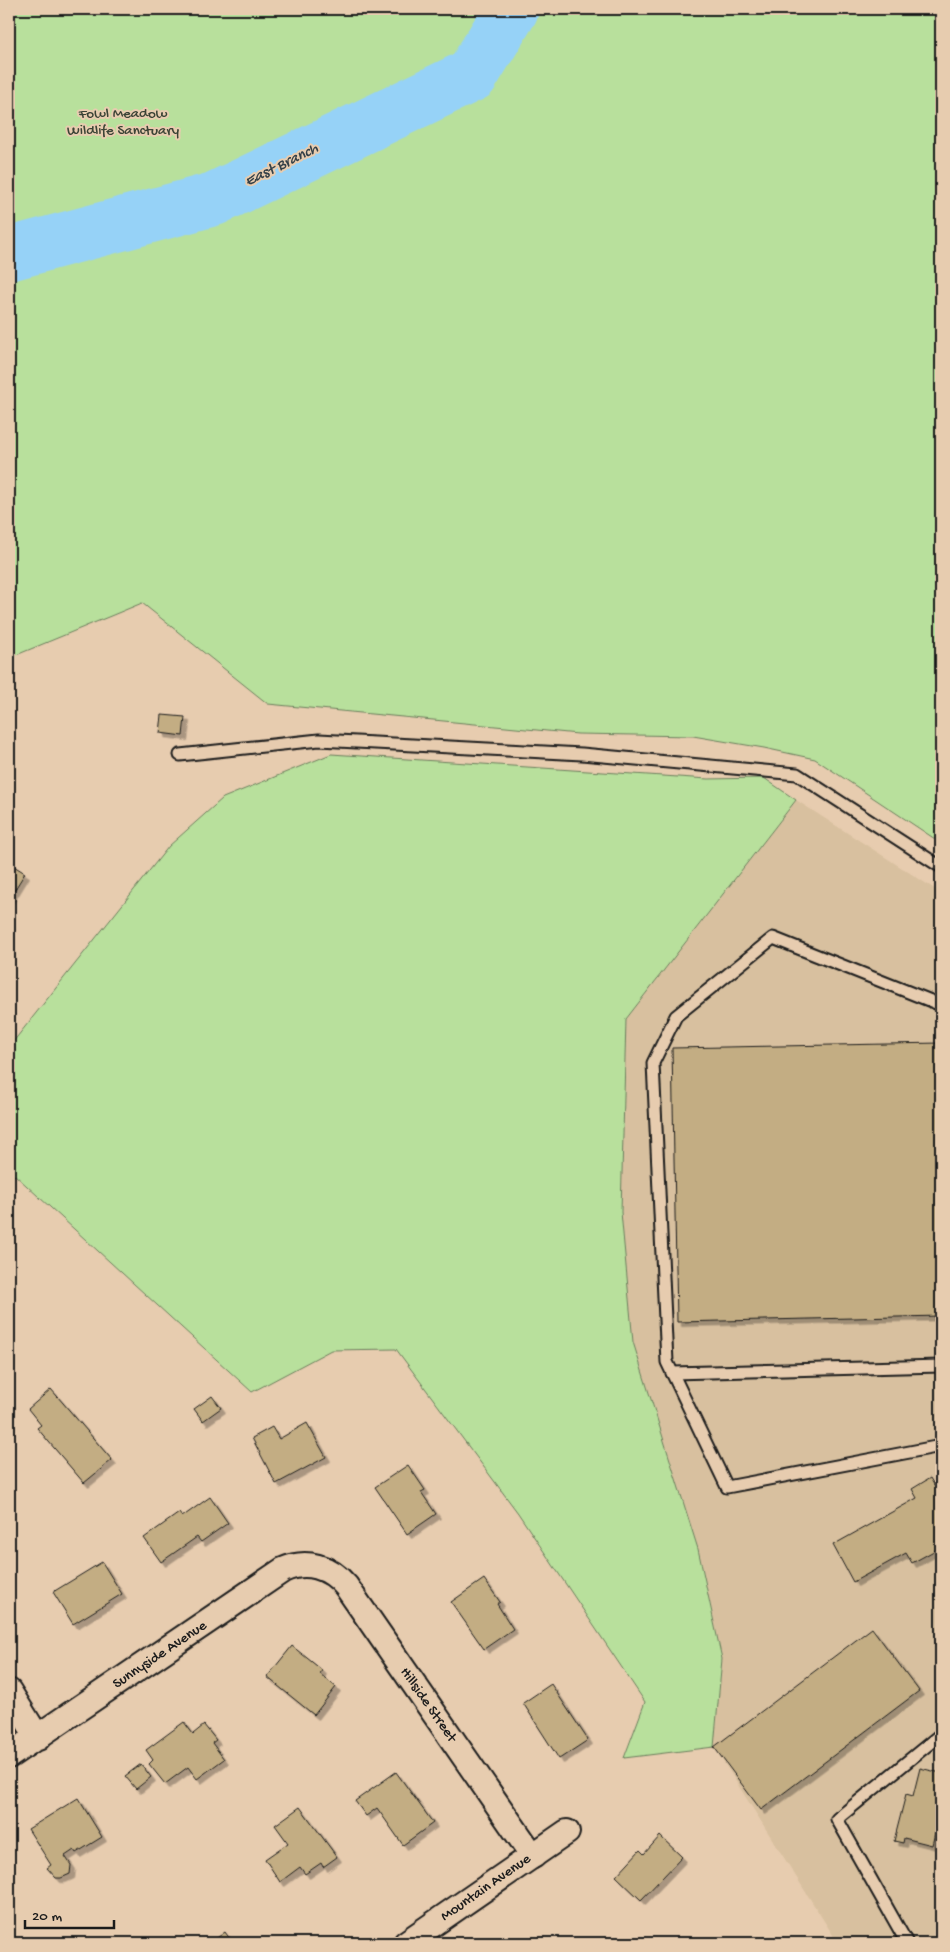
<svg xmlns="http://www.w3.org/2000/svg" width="950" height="1952" viewBox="0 0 950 1952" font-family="'Gochi Hand',sans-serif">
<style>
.built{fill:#d8c09f}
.green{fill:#b8e09c;stroke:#6a7e5c}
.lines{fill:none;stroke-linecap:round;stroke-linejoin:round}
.river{stroke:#96d2f7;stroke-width:54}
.building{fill:#c3ad83;stroke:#1c1c1c;filter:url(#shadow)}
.lane-casing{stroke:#1c1c1c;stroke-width:15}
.street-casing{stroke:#1c1c1c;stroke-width:28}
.lane{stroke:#e7ccaf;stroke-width:11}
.street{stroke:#e7ccaf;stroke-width:24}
.labels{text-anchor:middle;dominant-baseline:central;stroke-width:4;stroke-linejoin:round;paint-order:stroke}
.park-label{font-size:15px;fill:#3b4336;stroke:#e7ccaf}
.street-label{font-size:15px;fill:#1c1c1c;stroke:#e7ccaf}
.water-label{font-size:16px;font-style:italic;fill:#344048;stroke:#e7ccaf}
</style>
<defs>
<filter id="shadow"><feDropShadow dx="4.5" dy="4.5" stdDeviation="0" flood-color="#0004"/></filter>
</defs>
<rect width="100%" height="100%" fill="#e7ccaf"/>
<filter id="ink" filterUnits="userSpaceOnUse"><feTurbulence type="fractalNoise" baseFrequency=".02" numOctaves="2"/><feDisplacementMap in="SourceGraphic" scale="10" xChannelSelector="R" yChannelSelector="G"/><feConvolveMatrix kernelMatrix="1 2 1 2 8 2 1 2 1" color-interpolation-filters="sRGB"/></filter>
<g filter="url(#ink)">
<!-- built -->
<polygon class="built" points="796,800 941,893 941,1943 838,1943 714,1747 722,1659 698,1549 633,1342 621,1212 626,1019"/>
<!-- green -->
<g class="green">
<polygon points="9,9 941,9 941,843 815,759 764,748 693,736 578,734 268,704 142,603 9,658"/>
<polygon points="331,754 708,779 764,778 796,800 626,1019 621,1212 633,1342 698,1549 722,1659 714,1747 624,1758 645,1702 518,1513 396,1349 331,1350 252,1392 15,1175 9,1181 9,1047 169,846 223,798"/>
</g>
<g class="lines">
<!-- river -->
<polyline class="river" points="9,254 214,199 472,75 512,9"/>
</g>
<!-- building -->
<g class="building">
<polygon points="162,715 185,717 183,736 160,733"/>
<polygon points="9,863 25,873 9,899"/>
<polygon points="941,1043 941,1316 677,1322 672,1048"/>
<polygon points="51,1389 112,1460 84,1483 37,1428 41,1425 28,1409"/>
<polygon points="212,1396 221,1408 203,1421 194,1409"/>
<polygon points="307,1423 326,1457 276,1484 252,1438 272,1427 279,1439"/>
<polygon points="408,1465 425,1490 421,1492 436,1514 407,1534 375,1487"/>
<polygon points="930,1478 936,1488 941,1485 941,1532 939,1533 941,1547 912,1563 906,1553 853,1582 833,1545 917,1498 912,1489"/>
<polygon points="210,1497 228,1523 201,1542 197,1537 161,1562 144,1538 179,1513 182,1517"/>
<polygon points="102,1562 122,1594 73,1624 53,1592"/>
<polygon points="484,1579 500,1602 497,1604 513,1629 484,1649 451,1602"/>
<polygon points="872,1628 919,1691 761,1810 714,1747"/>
<polygon points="292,1646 322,1670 320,1674 336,1687 314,1715 267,1677"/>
<polygon points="551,1684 588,1740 559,1759 523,1703"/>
<polygon points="184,1722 193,1734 204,1725 216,1740 212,1743 224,1759 197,1779 188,1767 165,1784 149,1764 153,1760 146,1750"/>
<polygon points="141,1764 151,1777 136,1789 125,1776"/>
<polygon points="920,1768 941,1773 941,1809 932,1845 904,1838 903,1843 894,1841 906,1794 913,1796"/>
<polygon points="396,1772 433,1823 403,1845 377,1808 366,1816 355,1801"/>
<polygon points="78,1798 102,1837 76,1853 74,1850 65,1856 71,1865 70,1874 61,1878 56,1878 47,1868 51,1865 28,1829"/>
<polygon points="300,1807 337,1857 323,1867 321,1863 305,1874 300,1867 280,1882 265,1859 288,1843 275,1825"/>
<polygon points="660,1836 682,1857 641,1900 616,1876 640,1850 644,1854"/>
<polygon points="225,1932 233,1943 210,1943"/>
</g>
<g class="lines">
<!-- lane casing -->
<g class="lane-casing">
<g id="lane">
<polyline points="180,755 319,740 582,754 797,774 941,867"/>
<polyline points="941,1005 773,938 676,1016 653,1063 667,1362 727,1487 941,1446"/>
<polyline points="672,1373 941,1366"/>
<polyline points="907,1943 837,1819 941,1734"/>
</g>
</g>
<!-- street casing -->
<g class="street-casing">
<g id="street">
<polyline points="9,1691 38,1738"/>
<path d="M9 1756 283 1570C307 1559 330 1567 346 1586L533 1856"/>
<polyline points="406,1943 567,1832"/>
</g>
</g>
<!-- lane -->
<use href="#lane" class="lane"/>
<!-- street -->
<use href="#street" class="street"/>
</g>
</g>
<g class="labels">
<!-- park labels -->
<g class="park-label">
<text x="123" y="114">Fowl Meadow<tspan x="123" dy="17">Wildlife Sanctuary</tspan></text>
</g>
<!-- street labels -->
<g class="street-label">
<text transform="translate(160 1655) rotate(-34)">Sunnyside Avenue</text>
<text transform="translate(428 1705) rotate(55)">Hillside Street</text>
<text transform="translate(486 1888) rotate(-35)">Mountain Avenue</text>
</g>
<!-- water labels -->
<g class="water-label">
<text transform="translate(282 166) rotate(-26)">East Branch</text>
</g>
</g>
<!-- margin -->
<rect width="950" height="1952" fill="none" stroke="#e7ccaf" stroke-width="30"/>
<rect x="15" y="15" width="920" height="1922" fill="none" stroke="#1c1c1c" stroke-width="2" filter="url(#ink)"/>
<!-- scale -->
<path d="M25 1920v8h89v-8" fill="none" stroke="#1c1c1c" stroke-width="2.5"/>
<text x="32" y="1920" font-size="15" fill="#1c1c1c" stroke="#e7ccaf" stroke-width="4" paint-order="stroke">20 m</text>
</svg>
